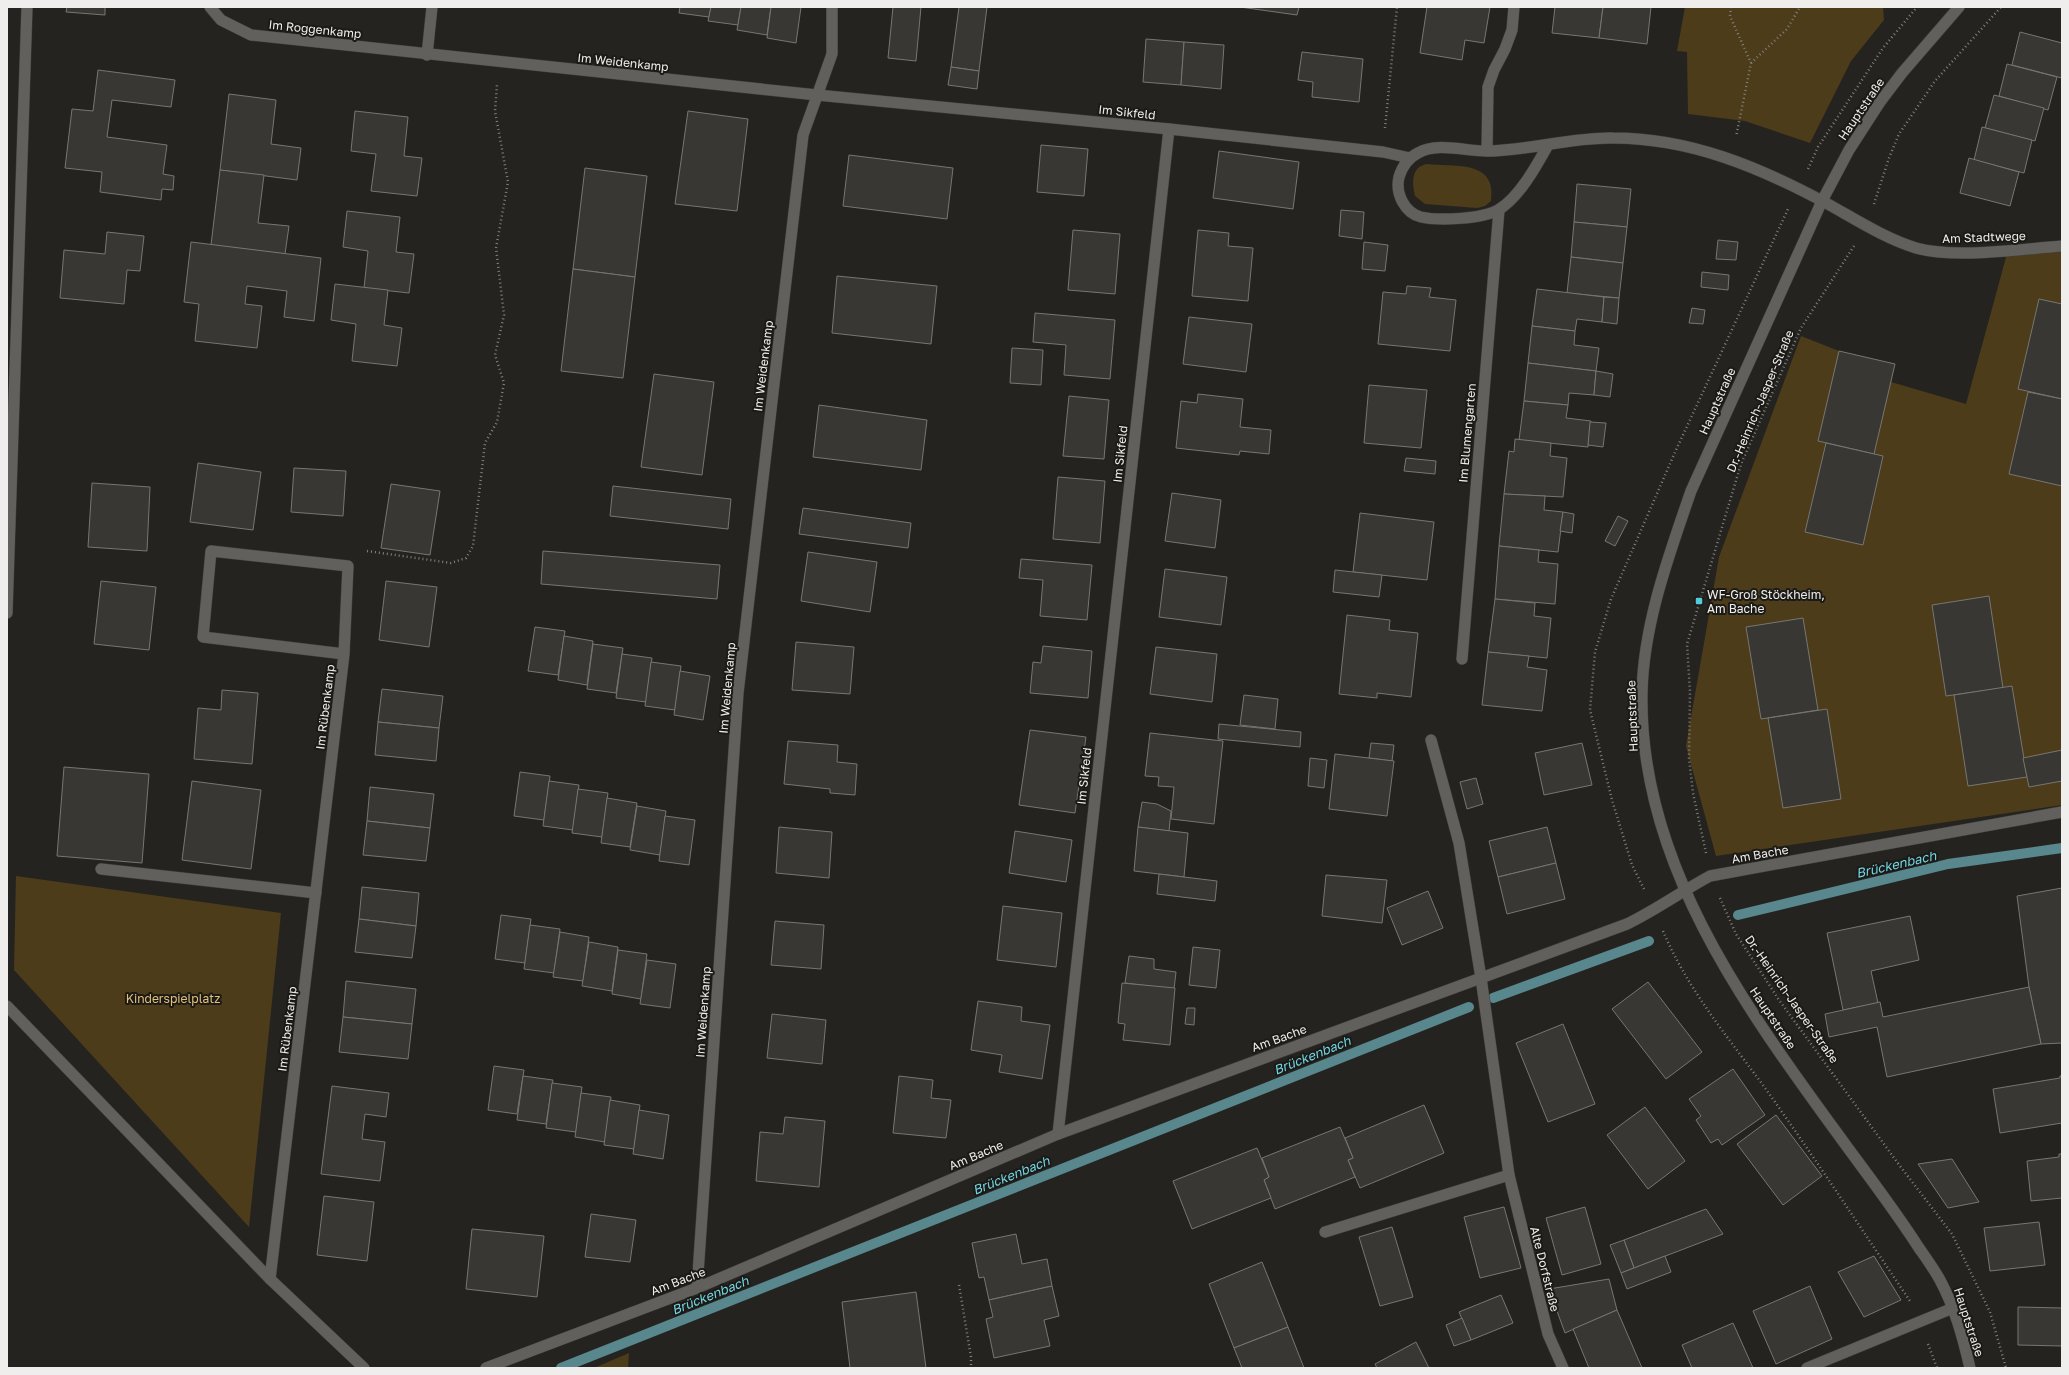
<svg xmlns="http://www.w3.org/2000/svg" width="2069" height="1375" viewBox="0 0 2069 1375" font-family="'Golos Text',sans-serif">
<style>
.green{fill:#4c3c1a}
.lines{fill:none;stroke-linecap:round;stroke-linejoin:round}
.stream{stroke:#58878d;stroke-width:10}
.building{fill:#393733;stroke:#787671}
.service-casing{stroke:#403e3b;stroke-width:12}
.minor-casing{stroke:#403e3b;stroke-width:12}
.tertiary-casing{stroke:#403e3b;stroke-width:12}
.path{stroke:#82807d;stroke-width:2.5;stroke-dasharray:1 3;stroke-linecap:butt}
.service{stroke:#62605c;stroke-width:11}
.minor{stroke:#62605c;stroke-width:11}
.tertiary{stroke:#62605c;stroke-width:11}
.poi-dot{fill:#53cbdb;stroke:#1c1a16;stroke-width:1.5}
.labels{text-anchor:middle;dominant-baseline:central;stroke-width:4;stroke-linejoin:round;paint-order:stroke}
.street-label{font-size:12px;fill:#f0eeec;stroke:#1c1a16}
.poi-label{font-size:12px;fill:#f0eeec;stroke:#1c1a16;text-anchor:start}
.park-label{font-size:12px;fill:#e2c07a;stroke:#1c1a16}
.water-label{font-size:13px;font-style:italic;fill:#72d7e6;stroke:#1c1a16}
</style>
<rect width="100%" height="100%" fill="#252320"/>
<!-- green -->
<g class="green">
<polygon points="1685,7 1883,7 1884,20 1851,61 1810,143 1745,121 1688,114 1687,52 1677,51"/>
<path d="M1427 164C1456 167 1497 160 1491 201L1485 206 1477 208 1425 204 1415 196C1412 182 1411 167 1427 164Z"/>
<polygon points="2062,246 2062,805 1716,856 1686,746 1719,557 1801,336 1839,351 1895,364 1891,382 1966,404 2008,250"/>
<polygon points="16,876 281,913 249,1227 14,970"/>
<polygon points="629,1353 628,1368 594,1368"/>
</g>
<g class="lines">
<!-- stream -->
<g class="stream">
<polyline points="1738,915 1948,864 2062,848"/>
<polyline points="1493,998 1649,941"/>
<polyline points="561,1368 1469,1007"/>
</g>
</g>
<!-- building -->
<g class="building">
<polygon points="67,7 105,7 105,15 66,12"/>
<polygon points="680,7 711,7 709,17 679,13"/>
<polygon points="711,7 741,7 738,25 708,21"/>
<polygon points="741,7 771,7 767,35 737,30"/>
<polygon points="771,7 801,7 796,43 767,38"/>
<polygon points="893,7 921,7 916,61 888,58"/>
<polygon points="959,7 987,7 979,71 951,67"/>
<polygon points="1240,7 1299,7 1297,15"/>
<polygon points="1427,7 1490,7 1484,43 1465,40 1462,60 1420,53"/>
<polygon points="1555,7 1603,7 1599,38 1552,33"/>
<polygon points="1603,7 1651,7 1647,44 1599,38"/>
<polygon points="2020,32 2062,43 2062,78 2012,65"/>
<polygon points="1146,39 1184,42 1181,85 1143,82"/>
<polygon points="1184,42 1224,45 1221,89 1181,85"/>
<polygon points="1302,52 1363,59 1359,102 1312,97 1313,82 1298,80"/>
<polygon points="2007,64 2057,77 2048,110 1999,96"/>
<polygon points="951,67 979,71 977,89 948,85"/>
<polygon points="98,70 175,80 171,107 112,100 107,137 167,145 163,174 174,176 173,190 162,189 161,200 100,192 102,172 65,168 72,109 93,111"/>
<polygon points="229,94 276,100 271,144 301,148 297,180 220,170"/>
<polygon points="1994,95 2044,108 2035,141 1985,128"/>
<polygon points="355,111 408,117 404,156 422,158 417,196 371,191 376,154 351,151"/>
<polygon points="688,111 748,119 737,211 675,204"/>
<polygon points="1982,127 2032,140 2024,173 1974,160"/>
<polygon points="1041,145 1088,149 1084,196 1037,192"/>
<polygon points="1219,151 1299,162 1293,209 1213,198"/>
<polygon points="849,155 953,168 947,219 843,206"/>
<polygon points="1969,158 2019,172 2010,206 1960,193"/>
<polygon points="585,168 647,176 635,277 573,269"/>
<polygon points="220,170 264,175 258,223 289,226 285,254 211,245"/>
<polygon points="1577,184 1631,189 1627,227 1574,222"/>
<polygon points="1341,210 1364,212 1362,239 1339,236"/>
<polygon points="347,211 400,217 396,252 414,254 409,293 364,288 368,251 343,247"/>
<polygon points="1574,222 1627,227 1623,263 1571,257"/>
<polygon points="1073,230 1120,234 1115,294 1068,290"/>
<polygon points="1198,230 1229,233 1228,246 1253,248 1248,301 1192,296"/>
<polygon points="107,232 144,236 140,271 127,270 124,304 60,298 64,250 105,254"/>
<polygon points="1718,240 1738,242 1736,260 1716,259"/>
<polygon points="191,242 321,258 314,321 284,317 287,291 247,286 245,304 262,306 257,348 195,341 199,304 184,302"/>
<polygon points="1364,242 1388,245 1385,271 1362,269"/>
<polygon points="1571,257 1623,263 1619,298 1567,293"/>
<polygon points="573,269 635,277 623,378 561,371"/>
<polygon points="1702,272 1729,275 1728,290 1701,287"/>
<polygon points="837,276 937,286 931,344 832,333"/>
<polygon points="335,284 388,290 384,325 402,328 397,366 352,361 356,324 331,320"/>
<polygon points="1407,286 1431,288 1429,297 1456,300 1450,351 1378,344 1383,292 1406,294"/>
<polygon points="1537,289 1604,297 1602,322 1577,319 1575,331 1532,326"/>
<polygon points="1604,297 1619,298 1617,324 1602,322"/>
<polygon points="2039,299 2062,304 2062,399 2018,389"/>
<polygon points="1692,308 1705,310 1703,324 1689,323"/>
<polygon points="1035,313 1115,320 1110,379 1064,375 1066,345 1033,342"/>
<polygon points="1189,317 1252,324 1246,372 1183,364"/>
<polygon points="1532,326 1575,331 1574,345 1599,348 1596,371 1528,363"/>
<polygon points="1012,348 1043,350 1041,385 1010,383"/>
<polygon points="1839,351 1895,364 1874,454 1818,441"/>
<polygon points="1528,363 1596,371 1594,395 1569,393 1568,405 1524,401"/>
<polygon points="1596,371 1613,374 1610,397 1594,395"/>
<polygon points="654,374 714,382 702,475 641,467"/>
<polygon points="1369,385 1427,390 1421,448 1364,443"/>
<polygon points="2028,392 2062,399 2062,486 2009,474"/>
<polygon points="1198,394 1243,399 1240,427 1271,430 1269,454 1240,451 1239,455 1176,448 1181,401 1197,403"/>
<polygon points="1069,396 1109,400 1104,459 1063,456"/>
<polygon points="1524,401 1568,405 1566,418 1591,421 1588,447 1519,440"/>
<polygon points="819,405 927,420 921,470 813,457"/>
<polygon points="1590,422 1606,423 1603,447 1588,445"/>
<polygon points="1515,439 1551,443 1550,456 1567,458 1563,497 1504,494 1509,451 1514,452"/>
<polygon points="1826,443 1883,456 1863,545 1805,532"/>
<polygon points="1406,458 1436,461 1435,474 1404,471"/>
<polygon points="198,463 261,472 253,530 190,522"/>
<polygon points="294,468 346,471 343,516 291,512"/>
<polygon points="1058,477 1105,481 1100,543 1053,539"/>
<polygon points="92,483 150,487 147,551 88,547"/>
<polygon points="391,484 440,491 430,555 381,548"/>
<polygon points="613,486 731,499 728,529 610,516"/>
<polygon points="1172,493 1221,500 1215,548 1165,541"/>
<polygon points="1504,494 1545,496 1544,510 1563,512 1558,552 1499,546"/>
<polygon points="803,508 911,523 908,548 799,534"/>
<polygon points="1563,512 1574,514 1572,533 1560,531"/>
<polygon points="1360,513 1434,522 1427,580 1353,572"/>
<polygon points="1618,516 1628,521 1615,546 1605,541"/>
<polygon points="1499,546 1539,550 1538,562 1558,564 1555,604 1495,599"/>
<polygon points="543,551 720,565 717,599 541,584"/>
<polygon points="808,552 877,562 870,612 801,601"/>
<polygon points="1021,559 1092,565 1087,620 1040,616 1043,580 1019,578"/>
<polygon points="1165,569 1227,577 1221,625 1159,617"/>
<polygon points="1335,570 1382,575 1379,597 1333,592"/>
<polygon points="101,581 156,587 149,650 94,644"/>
<polygon points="386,581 437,587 429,647 379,640"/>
<polygon points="1989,596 2003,688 1946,696 1932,605"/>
<polygon points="1495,599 1535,603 1534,616 1551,618 1547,658 1488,652"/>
<polygon points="1347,615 1390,620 1389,630 1418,633 1411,697 1377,693 1377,698 1339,694"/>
<polygon points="1803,618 1818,710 1761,719 1746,627"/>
<polygon points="535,627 565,631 558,675 528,671"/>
<polygon points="564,636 593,641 587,685 558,680"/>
<polygon points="796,642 854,647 850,694 792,690"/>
<polygon points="593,644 623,648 616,693 587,689"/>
<polygon points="1043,646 1092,651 1088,698 1030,693 1033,662 1041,663"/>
<polygon points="1156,647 1217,654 1212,702 1150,694"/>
<polygon points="1488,652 1529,656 1527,667 1547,670 1542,711 1482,705"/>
<polygon points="622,654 652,658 646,702 616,698"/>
<polygon points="651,662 681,666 675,710 645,706"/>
<polygon points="680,671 710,676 703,720 674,715"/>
<polygon points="2012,686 2027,777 1968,786 1954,695"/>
<polygon points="382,689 443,696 439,728 378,722"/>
<polygon points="222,690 258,693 252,764 194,759 198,708 221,710"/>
<polygon points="1244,695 1278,699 1275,729 1240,725"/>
<polygon points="1827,709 1841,799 1783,808 1768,718"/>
<polygon points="378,722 439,728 436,761 375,755"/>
<polygon points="1219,724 1301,732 1300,747 1218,739"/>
<polygon points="1030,730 1086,737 1075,813 1019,805"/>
<polygon points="1150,733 1223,741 1214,824 1171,819 1174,787 1158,786 1159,777 1145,776"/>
<polygon points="788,741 838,745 837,762 857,764 855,795 830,793 830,789 784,784"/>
<polygon points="1371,743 1394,745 1392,761 1369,758"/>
<polygon points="1582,743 1592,785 1544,795 1535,753"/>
<polygon points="2062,750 2062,781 2029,787 2023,758"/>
<polygon points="1335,754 1394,761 1387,816 1329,809"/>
<polygon points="1310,758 1327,760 1324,788 1308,786"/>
<polygon points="64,767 149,774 142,863 57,856"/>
<polygon points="520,772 550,776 544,820 514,816"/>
<polygon points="1476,778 1483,804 1467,809 1460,782"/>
<polygon points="192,781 261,790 251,869 182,860"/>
<polygon points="549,781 579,785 573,830 543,826"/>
<polygon points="370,787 434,794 430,828 367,821"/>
<polygon points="578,789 608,793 602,837 572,833"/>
<polygon points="607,798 637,803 630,847 601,843"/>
<polygon points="1142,802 1157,804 1171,811 1169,831 1138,827"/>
<polygon points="637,806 666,811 660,855 630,850"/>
<polygon points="665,816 695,820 689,865 659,861"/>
<polygon points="367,821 430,828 426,861 363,855"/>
<polygon points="779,827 832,832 829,878 776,873"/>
<polygon points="1138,827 1188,833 1184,877 1134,871"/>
<polygon points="1547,827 1556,863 1498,877 1489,841"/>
<polygon points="1015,831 1072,840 1066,882 1009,873"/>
<polygon points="1556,863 1565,899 1507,914 1498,877"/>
<polygon points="1159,874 1217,881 1215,901 1157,894"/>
<polygon points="1326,875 1387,880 1382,923 1322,916"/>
<polygon points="362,887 419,893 416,926 359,919"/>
<polygon points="2062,888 2062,1043 2041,1044 2029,987 2017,896"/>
<polygon points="1428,891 1443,928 1402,945 1387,908"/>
<polygon points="1003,906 1062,913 1056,967 997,960"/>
<polygon points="501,915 531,919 525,963 495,959"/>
<polygon points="1910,916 1919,960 1871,971 1878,1003 1843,1010 1827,933"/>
<polygon points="359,919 416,926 412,958 355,952"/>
<polygon points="775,921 824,925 821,969 771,965"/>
<polygon points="530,925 560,929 554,973 524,969"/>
<polygon points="560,932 589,937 583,981 553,977"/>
<polygon points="589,942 618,947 612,991 582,986"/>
<polygon points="1193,947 1220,950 1216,988 1189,985"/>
<polygon points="618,950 647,954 641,999 612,994"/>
<polygon points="1129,956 1154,959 1154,969 1176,972 1174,989 1125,983"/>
<polygon points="647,960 676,964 670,1008 640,1004"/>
<polygon points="346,981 416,989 412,1024 343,1017"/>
<polygon points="1648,982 1702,1052 1666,1079 1612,1009"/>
<polygon points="1122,983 1175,988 1170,1045 1123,1040 1125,1024 1118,1023"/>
<polygon points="2029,987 2041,1044 1887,1077 1877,1027 1829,1037 1825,1014 1880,1002 1883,1017"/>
<polygon points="978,1001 1022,1007 1021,1021 1050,1025 1042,1079 999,1072 1002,1055 971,1050"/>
<polygon points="1187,1008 1195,1008 1194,1025 1185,1024"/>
<polygon points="772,1014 826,1020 822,1064 767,1058"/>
<polygon points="343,1017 412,1024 408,1059 339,1052"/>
<polygon points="1563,1024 1595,1104 1548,1122 1516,1043"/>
<polygon points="494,1066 524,1070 517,1114 488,1110"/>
<polygon points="1733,1069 1765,1115 1722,1145 1718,1139 1711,1143 1696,1120 1701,1116 1689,1099"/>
<polygon points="523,1076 553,1080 546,1124 517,1120"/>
<polygon points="899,1076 933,1080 931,1098 951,1100 946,1138 893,1133"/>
<polygon points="2060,1076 2062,1076 2062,1123 2000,1133 1993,1089 2060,1078"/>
<polygon points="552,1083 582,1087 576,1132 546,1128"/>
<polygon points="332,1086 389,1093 386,1117 365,1114 362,1139 385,1142 380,1181 321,1174"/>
<polygon points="581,1093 611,1097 605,1142 575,1137"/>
<polygon points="610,1100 640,1105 634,1149 604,1145"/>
<polygon points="1424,1105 1444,1153 1360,1188 1348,1160 1353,1158 1345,1138"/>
<polygon points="1645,1107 1685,1161 1648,1189 1607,1135"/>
<polygon points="639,1110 669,1115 663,1159 633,1154"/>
<polygon points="1776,1115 1822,1176 1783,1205 1737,1144"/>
<polygon points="785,1117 825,1121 819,1187 756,1181 760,1132 783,1134"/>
<polygon points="1340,1127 1353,1158 1348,1160 1355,1177 1275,1209 1264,1180 1269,1177 1262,1158"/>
<polygon points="1257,1148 1269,1177 1264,1180 1271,1198 1192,1229 1173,1181"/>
<polygon points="2059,1154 2062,1154 2062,1198 2031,1201 2027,1161 2059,1157"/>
<polygon points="1952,1159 1979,1202 1948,1208 1918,1164"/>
<polygon points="324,1196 374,1202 367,1261 317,1255"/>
<polygon points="1504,1207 1521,1268 1480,1278 1464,1217"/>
<polygon points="1585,1207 1601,1264 1562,1275 1546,1218"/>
<polygon points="1706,1209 1723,1234 1634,1268 1624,1240"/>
<polygon points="591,1214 636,1220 630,1262 585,1257"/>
<polygon points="2039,1222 2045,1265 1990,1271 1984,1228"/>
<polygon points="1392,1227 1413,1297 1380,1306 1359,1237"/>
<polygon points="472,1229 544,1236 537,1297 466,1289"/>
<polygon points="1016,1234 1022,1264 1047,1259 1052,1286 989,1300 984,1277 979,1278 972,1243"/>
<polygon points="1624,1240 1634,1268 1621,1273 1610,1245"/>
<polygon points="1665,1256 1671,1272 1627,1289 1621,1273"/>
<polygon points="1874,1256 1901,1300 1864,1317 1838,1272"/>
<polygon points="1262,1262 1288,1327 1234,1348 1209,1284"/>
<polygon points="1609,1279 1617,1310 1565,1333 1549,1289"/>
<polygon points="1052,1286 1059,1316 1044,1320 1050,1346 994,1358 986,1319 993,1317 989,1300"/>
<polygon points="1810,1286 1832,1339 1776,1364 1753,1311"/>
<polygon points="916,1292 926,1368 850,1368 842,1302"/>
<polygon points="1501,1295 1513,1323 1471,1340 1459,1312"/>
<polygon points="2018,1307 2062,1308 2062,1346 2018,1345"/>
<polygon points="1617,1310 1642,1368 1589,1368 1573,1329"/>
<polygon points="1462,1318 1471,1340 1454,1346 1446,1325"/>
<polygon points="1733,1323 1753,1368 1692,1368 1682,1345"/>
<polygon points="1288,1327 1304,1368 1242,1368 1234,1348"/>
<polygon points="1416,1342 1429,1368 1377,1368 1375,1364"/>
</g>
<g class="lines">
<!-- service casing -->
<g class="service-casing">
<g id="service">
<polyline points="1169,129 1383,152 1410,158"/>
<polyline points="7,613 27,7"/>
<polyline points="101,869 316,893"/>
<polyline points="7,1006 270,1279"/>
<polyline points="1807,1368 1953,1308"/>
</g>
</g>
<!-- minor casing -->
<g class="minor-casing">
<g id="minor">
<polyline points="210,7 221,20 251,35 817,95 1169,129 1058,1134"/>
<polyline points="427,55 432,7"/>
<path d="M1548 145C1537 165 1519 198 1498 210 1482 219 1439 221 1421 217 1405 213 1395 194 1399 177 1402 167 1408 158 1418 153 1437 142 1465 151 1486 151 1528 151 1571 137 1613 138 1690 138 1759 167 1826 203 1855 219 1884 238 1916 248 1955 259 2021 249 2062 246"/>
<polyline points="1487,151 1488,87 1494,70 1505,49 1512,30 1514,7"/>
<polyline points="344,654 203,637 211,551 348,566 344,654 270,1279 364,1368"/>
<polyline points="1462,659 1499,210"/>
<polyline points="1431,740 1459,843 1481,978 1509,1175 1548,1334 1563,1368"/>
<polyline points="1325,1232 1509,1175"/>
<polyline points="697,1288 738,693 803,135 832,54 832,7"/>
<path d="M486 1368 697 1288 1058 1134 1627 924C1656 910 1682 891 1710 876L2062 812"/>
</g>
</g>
<!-- tertiary casing -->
<g class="tertiary-casing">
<path id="tertiary" d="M1959 7 1902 73 1880 102 1849 150 1822 201 1691 491C1669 555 1643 625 1642 694 1639 866 1749 1012 1845 1144 1870 1178 1896 1212 1919 1248 1926 1258 1934 1269 1940 1280 1955 1308 1963 1338 1970 1368"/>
</g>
<!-- path -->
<g class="path">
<polyline points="1731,7 1730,16 1751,63 1736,137"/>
<polyline points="1751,63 1787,29 1800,7"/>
<polyline points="1385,128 1397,7"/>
<polyline points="1808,169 1818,147 1883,48 1917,7"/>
<polyline points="1874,204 1889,158 1899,134 1935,81 2001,7"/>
<polyline points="367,551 451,563 466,558 473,546 485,443 497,422 504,383 495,355 504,315 496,248 508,182 495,111 497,85"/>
<polyline points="1706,853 1693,793 1689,758 1690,692 1687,644 1741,464 1801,328 1854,246"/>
<polyline points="1644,889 1632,865 1612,800 1590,710 1595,652 1611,599 1676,450 1788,209"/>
<polyline points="1720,898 1736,934 1779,1000 1900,1166 1952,1234 1990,1312 2006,1368"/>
<path d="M1663 931C1688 990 1728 1037 1765 1088 1815 1158 1862 1230 1910 1301"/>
<polyline points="959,1285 971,1357 971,1368"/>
<polyline points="1928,1344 1937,1368"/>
</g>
<!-- service -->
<use href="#service" class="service"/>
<!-- minor -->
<use href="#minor" class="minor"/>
<!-- tertiary -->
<use href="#tertiary" class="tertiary"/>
</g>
<!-- markers -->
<rect class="poi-dot" x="1695" y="597" width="8" height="8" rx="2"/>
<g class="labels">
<!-- street labels -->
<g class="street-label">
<text transform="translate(315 29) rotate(6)">Im Roggenkamp</text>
<text transform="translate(623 62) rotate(6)">Im Weidenkamp</text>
<text transform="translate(1861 109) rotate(-56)">Hauptstraße</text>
<text transform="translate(1127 112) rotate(6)">Im Sikfeld</text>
<text transform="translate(1984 237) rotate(-2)">Am Stadtwege</text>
<text transform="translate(763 366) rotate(-83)">Im Weidenkamp</text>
<text transform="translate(1717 401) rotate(-66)">Hauptstraße</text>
<text transform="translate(1760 401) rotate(-67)">Dr.-Heinrich-Jasper-Straße</text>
<text transform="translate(1467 433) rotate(-85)">Im Blumengarten</text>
<text transform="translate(1120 454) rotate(-84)">Im Sikfeld</text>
<text transform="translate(727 688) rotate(-85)">Im Weidenkamp</text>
<text transform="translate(325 707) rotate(-83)">Im Rübenkamp</text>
<text transform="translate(1632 716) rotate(-92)">Hauptstraße</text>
<text transform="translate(1084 776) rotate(-84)">Im Sikfeld</text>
<text transform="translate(1760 854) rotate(-10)">Am Bache</text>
<text transform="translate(1792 999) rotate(55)">Dr.-Heinrich-Jasper-Straße</text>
<text transform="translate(703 1012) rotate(-86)">Im Weidenkamp</text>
<text transform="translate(1773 1018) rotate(56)">Hauptstraße</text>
<text transform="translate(287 1029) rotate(-83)">Im Rübenkamp</text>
<text transform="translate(1279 1038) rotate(-20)">Am Bache</text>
<text transform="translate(976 1155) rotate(-23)">Am Bache</text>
<text transform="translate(1545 1269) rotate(76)">Alte Dorfstraße</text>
<text transform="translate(678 1281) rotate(-21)">Am Bache</text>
<text transform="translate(1969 1322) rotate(72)">Hauptstraße</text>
</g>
<!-- poi labels -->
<g class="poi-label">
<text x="1707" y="594">WF-Groß Stöckheim,<tspan x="1707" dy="14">Am Bache</tspan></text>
</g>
<!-- park labels -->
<g class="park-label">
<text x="173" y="998">Kinderspielplatz</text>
</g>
<!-- water labels -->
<g class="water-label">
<text transform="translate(1896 864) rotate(-13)">Brückenbach</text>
<text transform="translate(1312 1055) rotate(-22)">Brückenbach</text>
<text transform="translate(1011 1175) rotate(-22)">Brückenbach</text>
<text transform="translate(710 1295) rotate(-22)">Brückenbach</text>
</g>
</g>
<!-- border -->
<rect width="2069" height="1375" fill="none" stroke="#f0eeec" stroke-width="16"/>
</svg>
